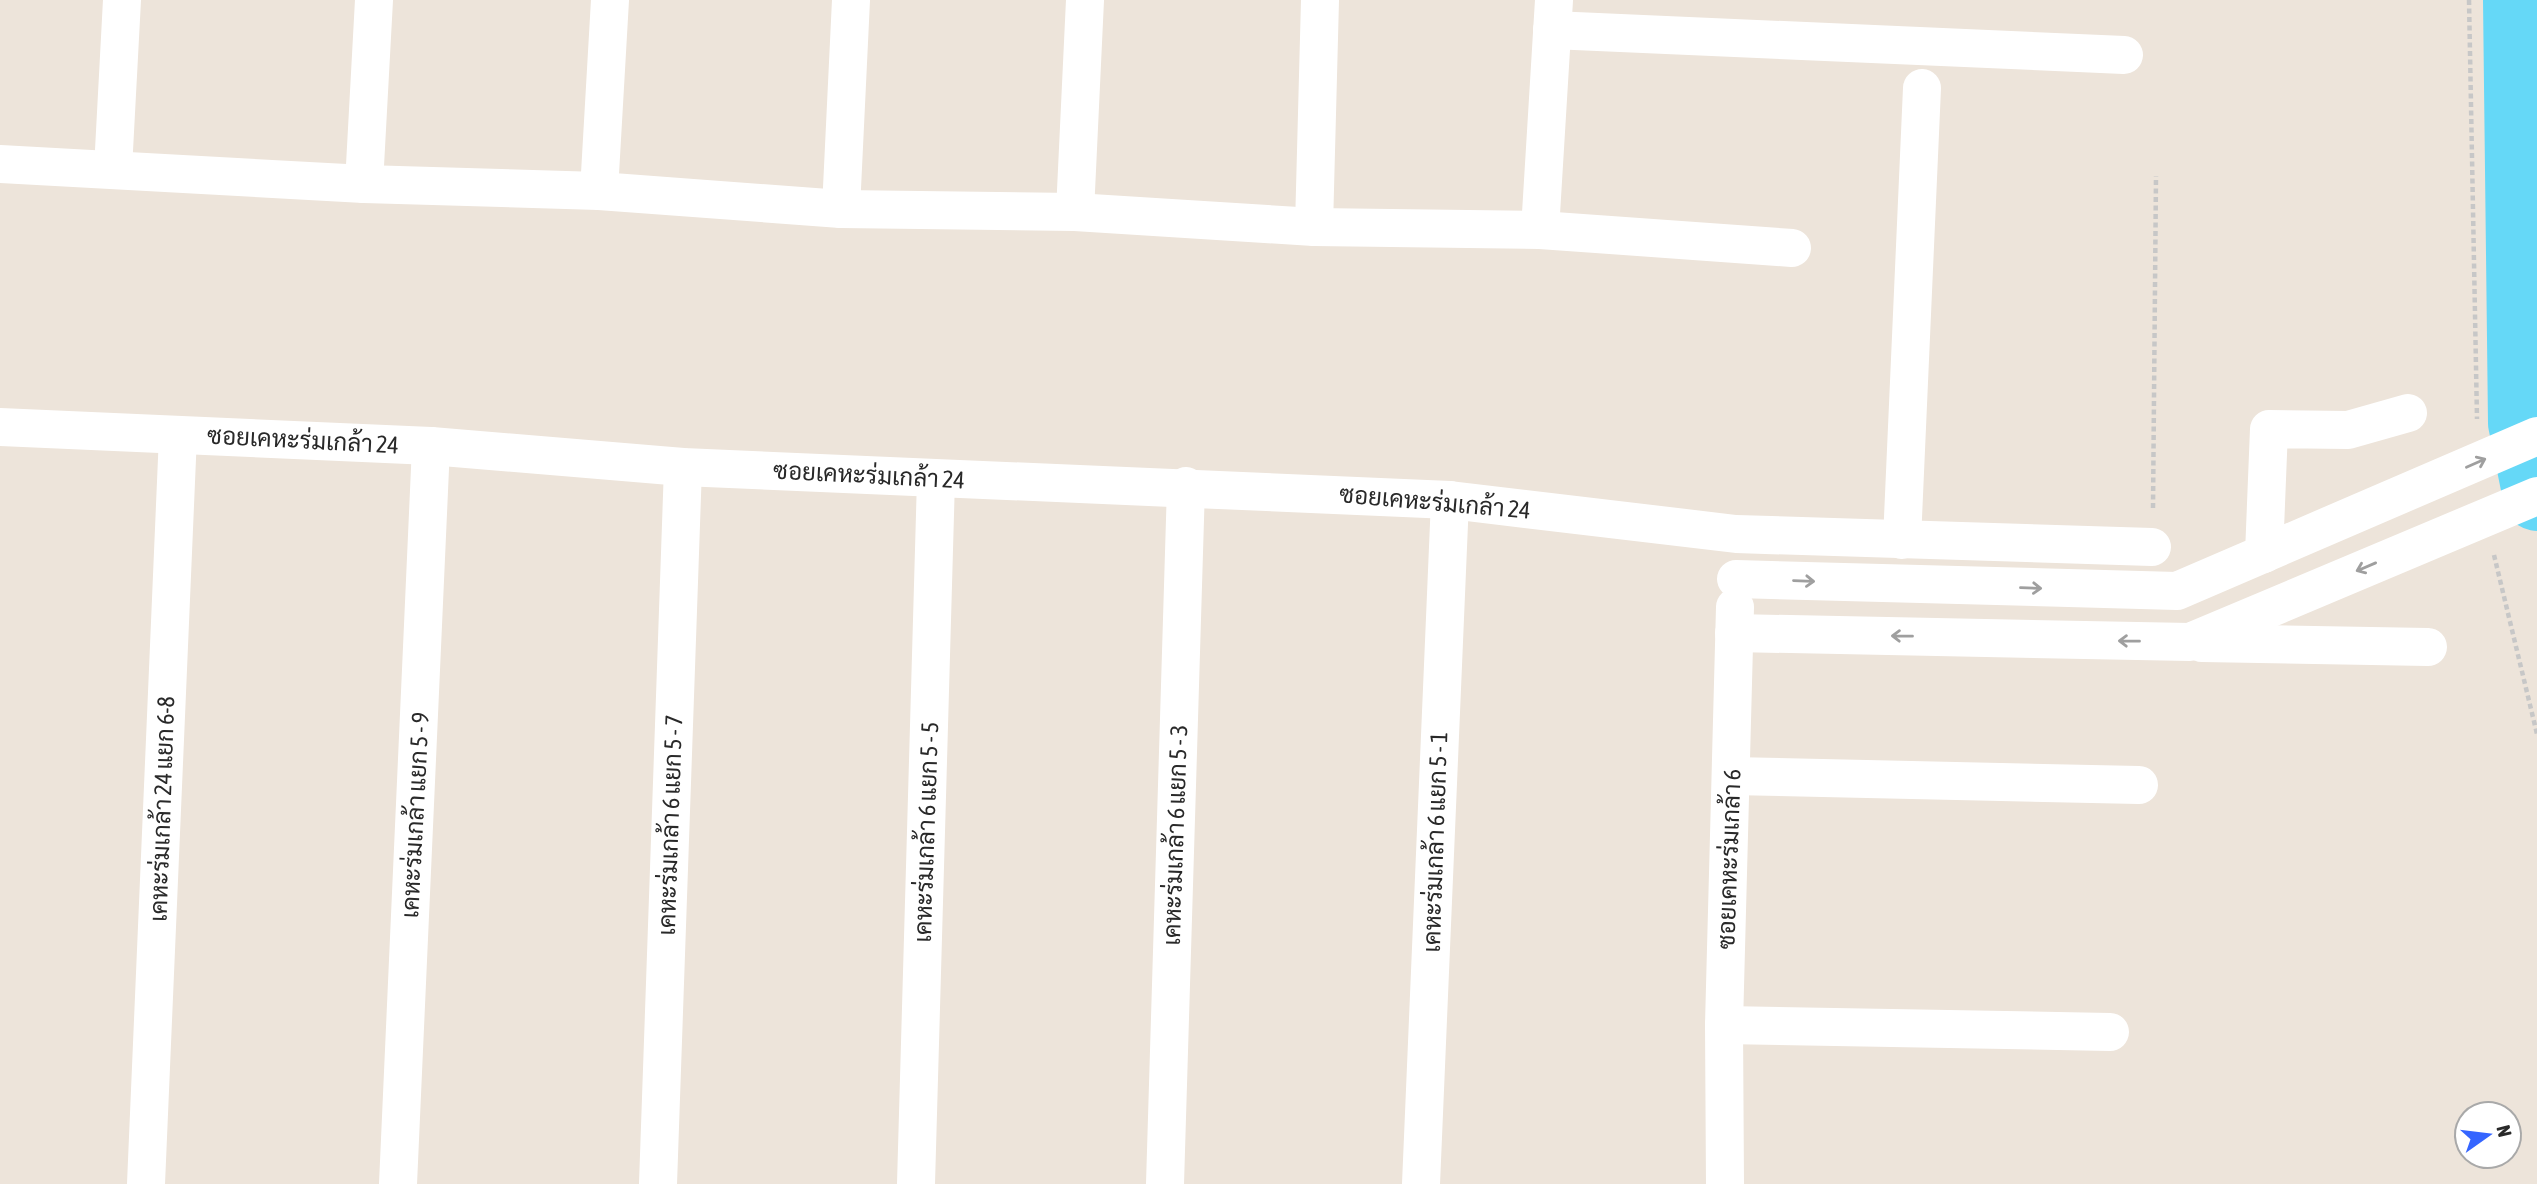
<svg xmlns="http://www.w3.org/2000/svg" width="2537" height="1184" viewBox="0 0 2537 1184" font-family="'Asap Condensed',Sarabun,sans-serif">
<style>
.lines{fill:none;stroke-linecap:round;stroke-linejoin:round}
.river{stroke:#65d8f7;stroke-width:68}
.path{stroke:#c7c7c7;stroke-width:4.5;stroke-dasharray:5 3.5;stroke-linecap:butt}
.street{stroke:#fff;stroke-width:38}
.oneway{stroke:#9f9f9f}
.labels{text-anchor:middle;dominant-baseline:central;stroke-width:5;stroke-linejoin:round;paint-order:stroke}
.street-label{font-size:24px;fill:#292929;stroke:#fff}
</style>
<rect width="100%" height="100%" fill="#ede4da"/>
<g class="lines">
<!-- river -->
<polyline class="river" points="2517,0 2522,423 2537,497"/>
<!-- path -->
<g class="path">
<polyline points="2469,0 2477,419"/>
<polyline points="2153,508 2156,176"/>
<polyline points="2494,555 2537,734"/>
</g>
<!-- street -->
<g class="street">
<polyline points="1552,30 2124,55"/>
<polyline points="0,164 364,184 599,191 841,209 1075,212 1314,227 1540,230 1792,248"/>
<polyline points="113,169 122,0"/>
<polyline points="364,184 374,0"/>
<polyline points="599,191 610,0"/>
<polyline points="841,209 851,0"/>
<polyline points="1075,212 1085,0"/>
<polyline points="1314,227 1320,0"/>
<polyline points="1540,230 1554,0"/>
<polyline points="0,427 431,446 683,467 1450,500 1736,534 2152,547"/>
<polyline points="1902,540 1922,88"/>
<polyline points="2264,554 2269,429 2348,430 2408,413"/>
<polyline points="1736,579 2177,591 2537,436"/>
<polyline points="1734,633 2190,642 2537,496"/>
<polyline points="2202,643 2428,647"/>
<polyline points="1731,776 2139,785"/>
<polyline points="1724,1025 2110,1032"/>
<polyline points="146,1184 178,435"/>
<polyline points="398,1184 431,446"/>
<polyline points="658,1184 683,467"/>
<polyline points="916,1184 936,479"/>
<polyline points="1165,1184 1186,486"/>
<polyline points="1421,1184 1450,500"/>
<polyline points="1725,1184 1724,1025 1735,607"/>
</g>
</g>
<!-- one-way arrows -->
<defs><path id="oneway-shaft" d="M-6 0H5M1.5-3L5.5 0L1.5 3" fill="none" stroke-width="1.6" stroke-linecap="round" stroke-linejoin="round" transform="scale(1.75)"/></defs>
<g class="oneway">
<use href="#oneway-shaft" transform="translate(2476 463) rotate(-24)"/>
<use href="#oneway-shaft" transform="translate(2366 567) rotate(157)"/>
<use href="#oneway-shaft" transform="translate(1804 581) rotate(2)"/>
<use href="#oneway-shaft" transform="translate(2031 588) rotate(2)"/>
<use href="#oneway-shaft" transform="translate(1902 636) rotate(-179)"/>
<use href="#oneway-shaft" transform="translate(2129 641) rotate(-179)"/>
</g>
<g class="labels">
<!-- street labels -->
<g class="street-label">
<text transform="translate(303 440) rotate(3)">ซอยเคหะร่มเกล้า 24</text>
<text transform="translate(869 475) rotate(3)">ซอยเคหะร่มเกล้า 24</text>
<text transform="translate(1435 502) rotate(5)">ซอยเคหะร่มเกล้า 24</text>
<text transform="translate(162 809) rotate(-88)">เคหะร่มเกล้า 24 แยก 6-8</text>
<text transform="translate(415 815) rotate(-87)">เคหะร่มเกล้า แยก 5 - 9</text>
<text transform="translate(670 825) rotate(-88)">เคหะร่มเกล้า 6 แยก 5 - 7</text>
<text transform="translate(926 832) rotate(-88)">เคหะร่มเกล้า 6 แยก 5 - 5</text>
<text transform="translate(1175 835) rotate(-88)">เคหะร่มเกล้า 6 แยก 5 - 3</text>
<text transform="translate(1435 842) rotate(-88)">เคหะร่มเกล้า 6 แยก 5 - 1</text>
<text transform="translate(1729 859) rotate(-88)">ซอยเคหะร่มเกล้า 6</text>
</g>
</g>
<!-- north arrow -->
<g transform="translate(2488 1135) rotate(76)"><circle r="33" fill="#ffffff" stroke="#a9a9a9" stroke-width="2"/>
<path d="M0-5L12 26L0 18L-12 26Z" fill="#3565ff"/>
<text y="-10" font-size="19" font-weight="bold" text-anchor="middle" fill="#292929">N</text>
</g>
</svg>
